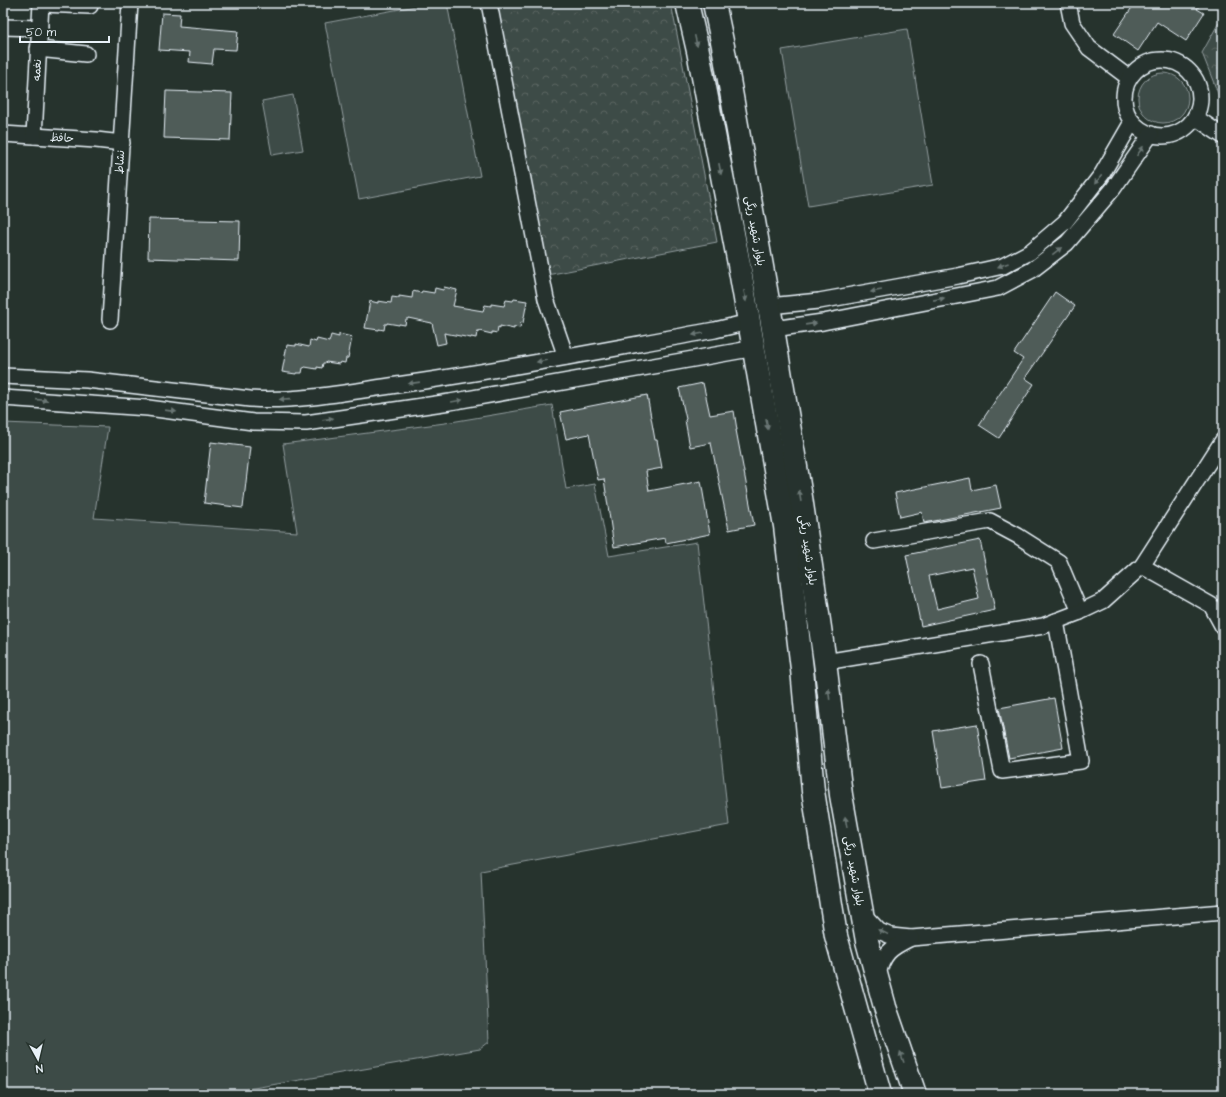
<svg xmlns="http://www.w3.org/2000/svg" width="1226" height="1097" viewBox="0 0 1226 1097" font-family="'Architects Daughter','Playpen Sans Arabic',sans-serif">
<style>
.grass{fill:#3e4b47;stroke:#939ea0}
.park{fill:url(#park-crowns);stroke:#939ea0}
.building{fill:#505c59;stroke:#e8f1f8;fill-rule:evenodd}
.lines{fill:none;stroke-linecap:round;stroke-linejoin:round}
.minor-casing{stroke:#e8f1f8;stroke-width:18}
.highway-casing{stroke:#e8f1f8;stroke-width:25}
.minor{stroke:#26332d;stroke-width:15}
.highway{stroke:#26332d;stroke-width:22}
.oneway{fill:#6a7674}
.labels{text-anchor:middle;dominant-baseline:central;stroke-width:3.5;stroke-linejoin:round;paint-order:stroke}
.street-label{font-size:11px;fill:#e8f1f8;stroke:#26332d}
</style>
<defs>
<pattern id="park-crowns" width="20" height="18" patternUnits="userSpaceOnUse"><rect width="20" height="18" fill="#3e4b47"/><path d="M2 6a3 3 0 1 1 6 0M12 15a3 3 0 1 1 6 0" fill="none" stroke="#5a6562"/></pattern>
</defs>
<rect width="100%" height="100%" fill="#26332d"/>
<filter id="ink" filterUnits="userSpaceOnUse"><feTurbulence type="fractalNoise" baseFrequency=".025" numOctaves="2"/><feDisplacementMap in="SourceGraphic" scale="8" xChannelSelector="R" yChannelSelector="G"/><feConvolveMatrix kernelMatrix="1 2 1 2 8 2 1 2 1" color-interpolation-filters="sRGB"/></filter>
<g filter="url(#ink)">
<!-- grass -->
<g class="grass">
<polygon points="432,3 447,3 480,176 359,199 325,23"/>
<polygon points="907,29 933,185 808,206 782,50"/>
<circle cx="1163" cy="98" r="25"/>
<polygon points="293,95 303,150 272,155 262,101"/>
<polygon points="552,405 566,489 595,484 609,556 697,542 729,825 481,871 489,1042 480,1049 219,1094 3,1094 3,423 108,427 94,518 297,532 283,444 445,423"/>
</g>
<!-- park -->
<g class="park">
<polygon points="497,3 671,3 717,242 547,275 542,240"/>
<polygon points="1223,15 1223,106 1202,53"/>
</g>
<!-- building -->
<g class="building">
<polygon points="1135,3 1201,3 1197,9 1204,13 1186,41 1157,22 1138,51 1114,34"/>
<polygon points="162,13 180,14 179,26 238,31 236,50 214,49 212,64 189,62 190,52 159,50"/>
<polygon points="166,91 232,93 230,140 164,138"/>
<polygon points="149,219 240,221 239,261 148,258"/>
<polygon points="444,287 457,290 453,306 483,311 485,305 491,306 491,304 504,306 506,300 513,301 514,299 527,301 523,323 521,322 520,328 514,327 514,329 500,326 500,328 498,327 497,333 492,332 492,334 479,331 479,333 477,332 476,338 471,337 471,338 444,333 446,343 437,345 432,323 408,318 408,319 406,319 405,325 399,324 399,325 387,323 387,324 385,324 384,330 379,329 379,330 365,328 370,301 378,303 378,301 391,303 392,297 399,298 399,296 412,298 413,291 421,293 422,291 434,293 435,288 443,290"/>
<polygon points="1055,292 1075,306 1025,378 1034,384 999,438 979,425 1023,359 1014,353"/>
<polygon points="339,334 352,337 348,358 346,358 345,363 340,362 339,364 326,362 325,363 323,363 322,368 317,367 317,369 305,367 304,368 303,368 302,373 296,373 296,374 282,372 287,345 296,346 296,344 309,347 310,340 316,342 317,339 329,342 331,335 339,337"/>
<polygon points="703,383 710,415 734,411 737,430 736,430 754,525 729,530 711,443 690,447 685,420 686,419 679,388"/>
<polygon points="647,395 655,440 657,440 662,468 646,471 649,491 701,481 710,534 666,543 665,538 614,547 604,479 598,480 589,434 566,439 560,412"/>
<polygon points="211,442 250,447 243,508 204,503"/>
<polygon points="970,478 972,490 996,485 1001,508 924,523 922,512 900,517 895,493"/>
<path d="M980 540 995 610 921 626 906 555ZM972 567 979 599 937 609 929 576Z"/>
<polygon points="1054,698 1063,748 1009,758 999,708"/>
<polygon points="977,724 986,781 942,788 933,731"/>
</g>
<g class="lines">
<!-- minor casing -->
<g class="minor-casing">
<g id="minor">
<polyline points="489,3 546,299 566,357"/>
<polyline points="1068,3 1072,23 1089,48 1129,78"/>
<polyline points="41,4 90,6"/>
<polyline points="3,27 40,28"/>
<polyline points="38,49 86,54"/>
<circle cx="1162" cy="98" r="38"/>
<polyline points="1195,117 1223,136"/>
<polyline points="3,134 96,140 122,143"/>
<polyline points="34,136 41,3"/>
<polyline points="769,306 819,301 958,276 1003,266 1030,252 1065,222 1102,174 1132,122"/>
<polyline points="110,320 130,3"/>
<polyline points="773,329 823,322 998,288 1032,270 1067,243 1113,189 1151,134"/>
<path d="M3 376 87 380 250 399C299 402 348 392 397 385 504 370 609 349 715 330L749 322"/>
<polyline points="3,398 148,408 253,422 306,423 450,402 744,350 754,349"/>
<polyline points="874,541 990,521 1018,536 1059,562 1080,612"/>
<polyline points="1142,566 1211,605 1223,627"/>
<polyline points="825,662 1043,626 1080,612 1103,601 1142,566 1223,440"/>
<polyline points="981,664 1002,771 1081,761 1056,621"/>
<polyline points="862,913 879,931 891,936 911,938 1223,912"/>
<path d="M877 977C883 953 890 948 911 938"/>
</g>
</g>
<!-- highway casing -->
<g class="highway-casing">
<g id="highway">
<polyline points="687,3 698,51 738,259 785,526 802,669 813,791 836,936 880,1094"/>
<polyline points="714,3 723,46 773,329 801,497 825,662 841,795 867,941 885,1007 915,1094"/>
</g>
</g>
<!-- minor -->
<use href="#minor" class="minor"/>
<!-- highway -->
<use href="#highway" class="highway"/>
</g>
<!-- one-way arrows -->
<defs><path id="oneway-solid" d="M-6-.8H1V-3.2L6.5 0L1 3.2V.8H-6Z"/></defs>
<g class="oneway">
<use href="#oneway-solid" transform="translate(696 41) rotate(77)"/>
<use href="#oneway-solid" transform="translate(1140 151) rotate(-55)"/>
<use href="#oneway-solid" transform="translate(720 169) rotate(79)"/>
<use href="#oneway-solid" transform="translate(1098 180) rotate(128)"/>
<use href="#oneway-solid" transform="translate(1057 251) rotate(-38)"/>
<use href="#oneway-solid" transform="translate(1003 265) rotate(160)"/>
<use href="#oneway-solid" transform="translate(876 291) rotate(170)"/>
<use href="#oneway-solid" transform="translate(745 296) rotate(79)"/>
<use href="#oneway-solid" transform="translate(939 299) rotate(-11)"/>
<use href="#oneway-solid" transform="translate(811 324) rotate(-8)"/>
<use href="#oneway-solid" transform="translate(698 334) rotate(170)"/>
<use href="#oneway-solid" transform="translate(542 361) rotate(170)"/>
<use href="#oneway-solid" transform="translate(414 383) rotate(172)"/>
<use href="#oneway-solid" transform="translate(285 399) rotate(176)"/>
<use href="#oneway-solid" transform="translate(42 400) rotate(4)"/>
<use href="#oneway-solid" transform="translate(457 401) rotate(-10)"/>
<use href="#oneway-solid" transform="translate(171 411) rotate(8)"/>
<use href="#oneway-solid" transform="translate(328 419) rotate(-8)"/>
<use href="#oneway-solid" transform="translate(767 424) rotate(80)"/>
<use href="#oneway-solid" transform="translate(800 496) rotate(-99)"/>
<use href="#oneway-solid" transform="translate(829 694) rotate(-97)"/>
<use href="#oneway-solid" transform="translate(846 822) rotate(-100)"/>
<use href="#oneway-solid" transform="translate(883 932) rotate(-154)"/>
<use href="#oneway-solid" transform="translate(902 1057) rotate(-109)"/>
</g>
</g>
<g class="labels">
<!-- street labels -->
<g class="street-label">
<text transform="translate(37 70) rotate(-87)">نغمه</text>
<text transform="translate(62 138) rotate(3)">حافظ</text>
<text transform="translate(120 162) rotate(-86)">نشاط</text>
<text transform="translate(755 231) rotate(80)">بلوار شهید ریگی</text>
<text transform="translate(808 550) rotate(82)">بلوار شهید ریگی</text>
<text transform="translate(854 871) rotate(80)">بلوار شهید ریگی</text>
</g>
</g>
<!-- margin -->
<rect width="1226" height="1097" fill="none" stroke="#26332d" stroke-width="16"/>
<rect x="8" y="8" width="1210" height="1081" fill="none" stroke="#e8f1f8" stroke-width="1.5" filter="url(#ink)"/>
<!-- north arrow -->
<g transform="translate(38 1059) rotate(172)" stroke="#26332d" stroke-width="3" paint-order="stroke">
<path d="M0-3L7 15L0 10L-7 15Z" fill="#e8f1f8"/>
<text y="-6" font-size="11" font-weight="bold" text-anchor="middle" fill="#e8f1f8">N</text>
</g>
<!-- scale -->
<path d="M20 36v6h89v-6" fill="none" stroke="#e8f1f8" stroke-width="2"/>
<text x="26" y="36" font-size="12" fill="#e8f1f8" stroke="#26332d" stroke-width="3" paint-order="stroke">50 m</text>
</svg>
